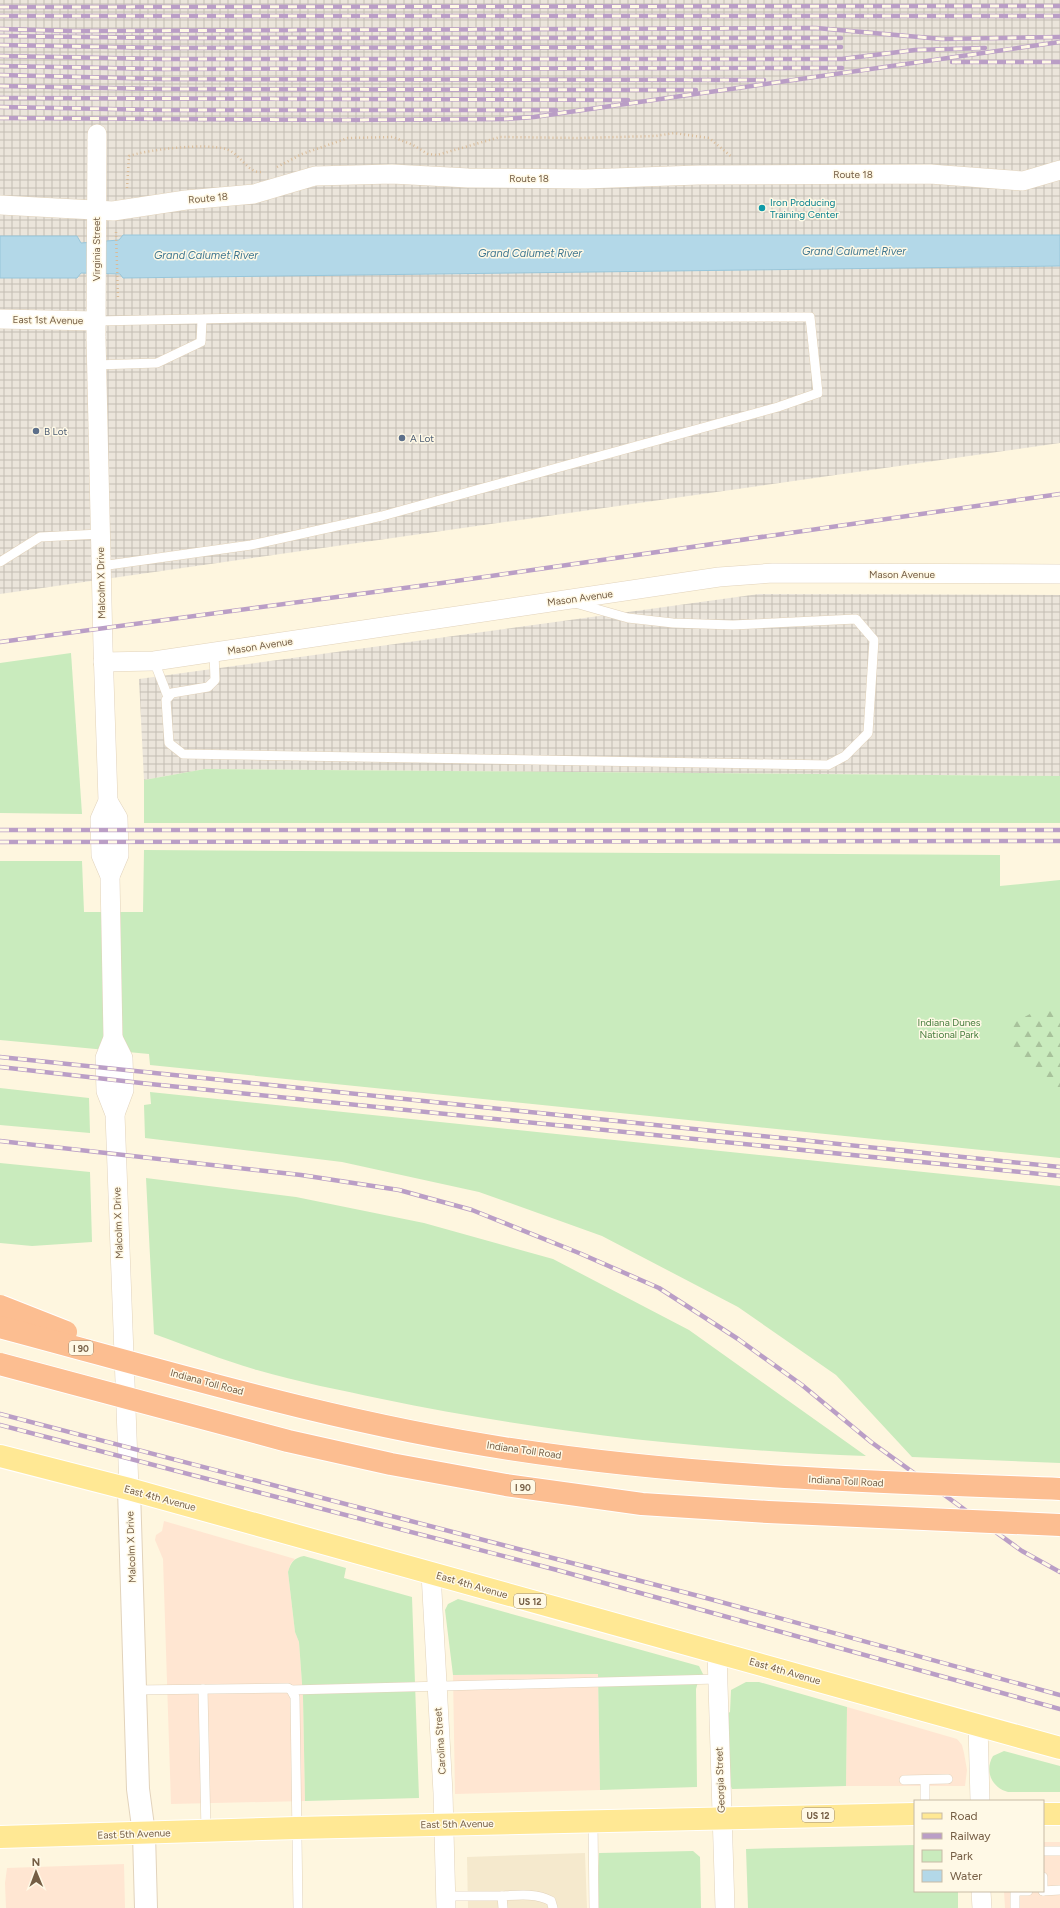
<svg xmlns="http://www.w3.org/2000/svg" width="1060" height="1908" viewBox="0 0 1060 1908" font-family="Figtree,sans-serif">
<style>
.residential{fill:#f5e9cd}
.commercial{fill:#ffe6d2}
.industrial{fill:url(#industrial-grid)}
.green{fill:#c9ebbd}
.forest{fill:url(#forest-firs)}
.water{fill:#b3d8e8;stroke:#98c6da}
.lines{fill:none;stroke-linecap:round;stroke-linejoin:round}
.service-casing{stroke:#e2d3bb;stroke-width:10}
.minor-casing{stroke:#e2d3bb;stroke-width:20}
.tertiary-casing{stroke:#e2d3bb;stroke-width:24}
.primary-casing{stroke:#fff;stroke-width:24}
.path{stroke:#d9bb98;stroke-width:2.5;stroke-dasharray:1 3;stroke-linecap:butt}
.service{stroke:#fff;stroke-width:9}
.minor{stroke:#fff;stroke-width:19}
.tertiary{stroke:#fff;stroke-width:22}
.primary{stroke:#ffe894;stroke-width:22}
.rail-casing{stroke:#ba9ec6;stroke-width:4.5}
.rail{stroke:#fff9e6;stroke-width:3;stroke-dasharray:9;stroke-linecap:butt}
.motorway-bridge-casing{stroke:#fff;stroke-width:24;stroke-linecap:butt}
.motorway-bridge{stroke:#fcbe91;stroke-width:22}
.culture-dot{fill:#0f9aa8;stroke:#fff9e6;stroke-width:1.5}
.service-dot{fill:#5c6f8a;stroke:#fff9e6;stroke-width:1.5}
.labels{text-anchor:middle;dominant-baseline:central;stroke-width:3;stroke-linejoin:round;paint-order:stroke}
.shield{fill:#fff9e6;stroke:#9e8c75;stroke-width:1}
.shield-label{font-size:9px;font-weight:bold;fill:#755e45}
.street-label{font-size:10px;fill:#755e45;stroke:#fff9e6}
.culture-label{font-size:10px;fill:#0d838f;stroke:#fff9e6;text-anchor:start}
.service-label{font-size:10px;fill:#4e5e75;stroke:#fff9e6;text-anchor:start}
.park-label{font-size:10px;fill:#467c3d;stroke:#fff9e6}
.water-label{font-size:11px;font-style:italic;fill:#417891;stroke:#fff9e6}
</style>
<defs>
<pattern id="industrial-grid" width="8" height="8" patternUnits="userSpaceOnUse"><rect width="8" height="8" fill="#ebe5db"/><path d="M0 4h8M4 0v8" fill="none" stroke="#c3bdb3"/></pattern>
<pattern id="forest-firs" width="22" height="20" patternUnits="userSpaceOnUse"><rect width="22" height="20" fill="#c9ebbd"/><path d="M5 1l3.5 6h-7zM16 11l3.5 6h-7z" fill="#a8c29b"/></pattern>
</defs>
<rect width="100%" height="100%" fill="#fef6df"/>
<!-- residential -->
<polygon class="residential" points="585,1853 587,1908 468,1908 467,1857"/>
<!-- commercial -->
<g class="commercial">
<polygon points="164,1521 295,1559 291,1563 288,1572 295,1632 299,1642 303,1697 305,1801 171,1804 163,1559 155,1540 156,1535 162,1531"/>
<polygon points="598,1673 600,1790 455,1794 453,1675"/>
<polygon points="847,1707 957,1739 962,1745 964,1753 967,1770 965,1786 846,1786"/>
<polygon points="1043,1842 1060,1842 1060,1908 1005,1908 1004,1891 1043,1891"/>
<polygon points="124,1864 125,1908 6,1908 5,1883 7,1868"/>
</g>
<!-- industrial -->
<g class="industrial">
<polygon points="0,0 1060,0 1060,443 0,594"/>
<polygon points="759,594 1060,595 1060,776 205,769 144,780 139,679"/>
</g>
<!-- green -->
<g class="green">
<polygon points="71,653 82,814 0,813 0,663"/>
<polygon points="205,769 1060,776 1060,823 144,823 144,780"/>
<polygon points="144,850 1000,855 1000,886 1060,880 1060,1158 150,1065 149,1054 0,1040 0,861 82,861 84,912 143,912"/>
<polygon points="0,1088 89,1098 90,1133 0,1125"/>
<polygon points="150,1092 1060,1186 1060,1463 912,1457 836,1375 738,1307 602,1236 479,1192 342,1162 145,1138 144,1105 151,1104"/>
<polygon points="0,1163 90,1172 92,1242 32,1246 0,1243"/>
<path d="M146 1178 296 1197 424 1223 553 1259 689 1330 866 1456C703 1450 541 1432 382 1399 340 1390 298 1382 257 1370 222 1360 188 1346 154 1334Z"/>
<path d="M304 1556 346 1568 344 1578 412 1597 419 1798 305 1801 303 1697 299 1642 295 1632 288 1572C291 1562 294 1558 304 1556Z"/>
<polygon points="458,1599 699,1666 705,1678 699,1678 696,1689 697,1787 600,1790 598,1674 453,1675 445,1610 448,1604"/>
<polygon points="746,1682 759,1682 847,1707 846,1786 732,1789 730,1784 725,1715 730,1712 731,1690"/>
<path d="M1004 1751 1060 1766V1792H1008C992 1788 984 1771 993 1756Z"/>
<polygon points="915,1845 915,1891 958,1891 958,1908 748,1908 746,1849"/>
<polygon points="693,1851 700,1857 701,1908 597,1908 599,1853"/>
</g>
<!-- forest -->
<polygon class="forest" points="1039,1009 1060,1011 1060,1088 1040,1080 1010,1049 1010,1025"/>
<!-- water -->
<polygon class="water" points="123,235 1060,235 1060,266 123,278 120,274 81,273 77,278 0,278 0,236 77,236 81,243 119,240"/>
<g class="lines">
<!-- service casing -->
<g class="service-casing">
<g id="service">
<polyline points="96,321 247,318 810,317 818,393 778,407 382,516 251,545 101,566"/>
<polyline points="96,365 157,363 201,342 202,320"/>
<polyline points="0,562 40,537 100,534"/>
<polyline points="214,652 215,680 208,687 172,693 166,700 169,743 183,754 828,765 845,756 868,733 874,640 856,619 733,625 673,623 628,618 575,603"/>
<polyline points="154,661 168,697"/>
<polyline points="203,1689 206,1832"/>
<polyline points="135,1690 288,1688 291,1690 295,1697 298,1908"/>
<polyline points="291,1690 717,1679"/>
<polyline points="904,1780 948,1779"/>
<polyline points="925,1801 925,1780"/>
<polyline points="593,1821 594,1908"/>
<polyline points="1043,1851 1060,1851"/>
<polyline points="1043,1877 1043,1891"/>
<polyline points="1043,1891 1060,1890"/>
<polyline points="446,1896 502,1896"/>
<path d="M503 1908 502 1896C518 1895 537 1893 551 1901L553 1908"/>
<polyline points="1015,1908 1015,1891 1028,1891"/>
</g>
</g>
<!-- minor casing -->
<g class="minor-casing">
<g id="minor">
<polyline points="97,134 96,337 103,647 108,801 100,819 101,855 110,876 113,1038 105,1058 106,1091 115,1114 129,1489"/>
<polyline points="0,205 113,211 186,200 254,194 315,176 392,174 468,178 585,179 698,175 930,174 1023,181 1060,170"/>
<polyline points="0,319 96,321"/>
<polyline points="103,662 154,661 719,577 773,573 1060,574"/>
<polyline points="108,801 118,818 119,855 110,876"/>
<polyline points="113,1038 123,1058 124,1090 115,1114"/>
<polyline points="431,1573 443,1793 446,1908"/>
<polyline points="717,1653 725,1908"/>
<polyline points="978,1725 980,1801"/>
<polyline points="981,1891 982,1908"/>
</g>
</g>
<!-- tertiary casing -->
<g class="tertiary-casing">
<polyline id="tertiary" points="129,1489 138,1789 144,1834 146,1908"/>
</g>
<!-- primary casing -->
<g class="primary-casing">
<g id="primary">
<polyline points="0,1456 129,1489 1060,1748"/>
<polyline points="1043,1814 1060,1814"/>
<polyline points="0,1837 296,1828 915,1814"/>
</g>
</g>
<!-- path -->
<g class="path">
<polyline points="277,167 302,154 348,138 393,137 413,145 428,154 437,155 500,137 579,138 656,136 674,133 709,138 732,157"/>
<path d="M127 188 129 156C150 149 206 143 226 149 240 153 247 173 261 172"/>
<polyline points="116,232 118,300"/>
</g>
<!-- service -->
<use href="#service" class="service"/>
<!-- minor -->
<use href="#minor" class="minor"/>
<!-- tertiary -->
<use href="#tertiary" class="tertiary"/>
<!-- primary -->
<use href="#primary" class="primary"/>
<!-- rail casing -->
<g class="rail-casing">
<g id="rail">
<polyline points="0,7 1060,6"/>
<polyline points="0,16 1060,16"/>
<polyline points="0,29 74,31 816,28 942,39 1060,37"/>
<polyline points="0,36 168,38 841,38"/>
<polyline points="0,45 164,48 841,47"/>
<polyline points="0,56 163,59 842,59 915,50 985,48"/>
<polyline points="952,62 1060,62"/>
<polyline points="0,66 163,69 842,68"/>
<polyline points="0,75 162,79 764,80"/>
<polyline points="0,86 162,89 696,90"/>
<polyline points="0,98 628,100"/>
<polyline points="0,107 162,110 556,110"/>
<polyline points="0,118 342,120 505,119 534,117 1060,42"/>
<polyline points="0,642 442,583 1060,494"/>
<polyline points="0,830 1060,830"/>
<polyline points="0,842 1060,841"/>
<polyline points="0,1057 1060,1167"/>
<polyline points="0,1067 150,1084 1060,1176"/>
<polyline points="0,1141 301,1175 399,1190 472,1210 579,1253 659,1288 738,1339 802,1385 871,1442 1022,1551 1060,1572"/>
<polyline points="0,1414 710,1599 1060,1695"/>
<polyline points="0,1425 557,1570 1060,1709"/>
</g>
</g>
<!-- rail -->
<use href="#rail" class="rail"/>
<!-- motorway-bridge casing -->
<g class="motorway-bridge-casing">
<g id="motorway-bridge">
<polyline points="0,1306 66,1332"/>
<path d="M0 1327C169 1372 337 1423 510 1449 692 1477 876 1482 1060 1489"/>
<polyline points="0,1364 288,1441 391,1464 506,1485 642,1504 768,1512 1060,1525"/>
</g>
</g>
<!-- motorway-bridge -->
<use href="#motorway-bridge" class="motorway-bridge"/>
</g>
<!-- markers -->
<circle class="culture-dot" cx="762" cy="208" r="4"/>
<g class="service-dot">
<circle cx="36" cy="431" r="4"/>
<circle cx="402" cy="438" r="4"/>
</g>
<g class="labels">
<!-- shield labels -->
<g class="shield">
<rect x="69" y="1341" width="24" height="14" rx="3"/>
<rect x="511" y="1480" width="24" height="14" rx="3"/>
<rect x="514" y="1594" width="32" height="14" rx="3"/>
<rect x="802" y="1808" width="32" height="14" rx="3"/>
</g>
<g class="shield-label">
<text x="81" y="1348">I 90</text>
<text x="523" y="1487">I 90</text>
<text x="530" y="1601">US 12</text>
<text x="818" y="1815">US 12</text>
</g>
<!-- street labels -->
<g class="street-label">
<text x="853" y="174">Route 18</text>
<text x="529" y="178">Route 18</text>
<text transform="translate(208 198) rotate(-5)">Route 18</text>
<text transform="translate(96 249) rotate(-90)">Virginia Street</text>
<text transform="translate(48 320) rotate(1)">East 1st Avenue</text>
<text x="902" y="574">Mason Avenue</text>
<text transform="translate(101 583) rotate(-91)">Malcolm X Drive</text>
<text transform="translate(580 598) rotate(-8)">Mason Avenue</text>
<text transform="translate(260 646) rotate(-9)">Mason Avenue</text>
<text transform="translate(118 1223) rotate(-92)">Malcolm X Drive</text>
<text transform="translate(207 1382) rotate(15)">Indiana Toll Road</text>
<text transform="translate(524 1450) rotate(8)">Indiana Toll Road</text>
<text transform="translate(846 1481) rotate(3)">Indiana Toll Road</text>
<text transform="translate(160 1498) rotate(15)">East 4th Avenue</text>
<text transform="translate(131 1547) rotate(-92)">Malcolm X Drive</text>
<text transform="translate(472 1585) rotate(16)">East 4th Avenue</text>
<text transform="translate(785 1671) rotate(16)">East 4th Avenue</text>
<text transform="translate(440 1741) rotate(-94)">Carolina Street</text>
<text transform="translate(720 1780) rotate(-92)">Georgia Street</text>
<text transform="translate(457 1824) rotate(-1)">East 5th Avenue</text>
<text transform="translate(134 1834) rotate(-2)">East 5th Avenue</text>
</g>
<!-- culture labels -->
<g class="culture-label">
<text x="770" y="202">Iron Producing<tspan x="770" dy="12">Training Center</tspan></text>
</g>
<!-- service labels -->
<g class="service-label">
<text x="44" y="431">B Lot</text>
<text x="410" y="438">A Lot</text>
</g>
<!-- park labels -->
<g class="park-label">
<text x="949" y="1022">Indiana Dunes<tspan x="949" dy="12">National Park</tspan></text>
</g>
<!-- water labels -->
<g class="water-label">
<text x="854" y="251">Grand Calumet River</text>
<text x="530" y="253">Grand Calumet River</text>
<text x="206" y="255">Grand Calumet River</text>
</g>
</g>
<!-- legend -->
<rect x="914" y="1800" width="130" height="92" fill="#fff9e6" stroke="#c8bba6"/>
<rect x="922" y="1813" width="20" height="6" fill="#ffe894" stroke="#c8bba6"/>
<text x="950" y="1820" font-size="12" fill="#755e45">Road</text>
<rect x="922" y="1833" width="20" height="6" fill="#ba9ec6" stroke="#c8bba6"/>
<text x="950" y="1840" font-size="12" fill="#755e45">Railway</text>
<rect x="922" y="1850" width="20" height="12" fill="#c9ebbd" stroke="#c8bba6"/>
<text x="950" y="1860" font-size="12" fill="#755e45">Park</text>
<rect x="922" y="1870" width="20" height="12" fill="#b3d8e8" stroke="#c8bba6"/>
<text x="950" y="1880" font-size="12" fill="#755e45">Water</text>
<!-- north arrow -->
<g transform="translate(36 1872) rotate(359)" stroke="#fff9e6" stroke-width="3" paint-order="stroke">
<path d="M0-3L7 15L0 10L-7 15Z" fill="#755e45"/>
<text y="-6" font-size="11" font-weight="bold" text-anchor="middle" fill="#755e45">N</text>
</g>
</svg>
